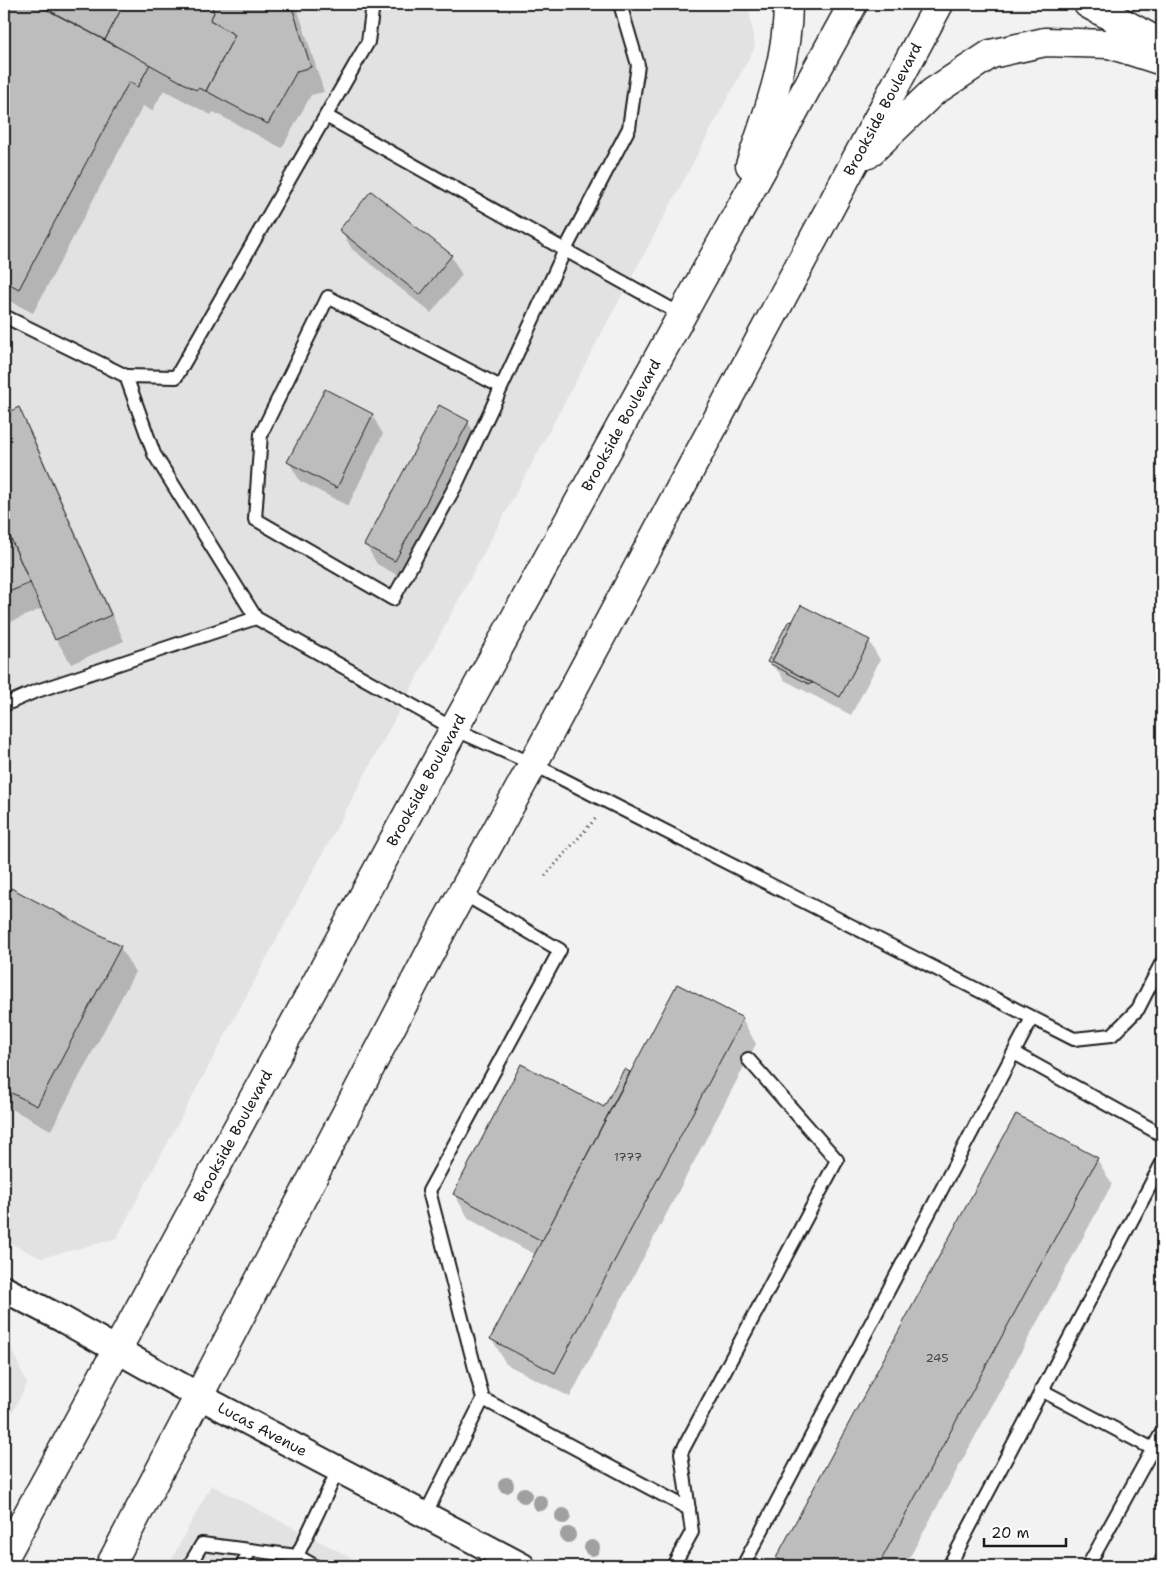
<svg xmlns="http://www.w3.org/2000/svg" width="1166" height="1570" viewBox="0 0 1166 1570" font-family="'Shantell Sans',sans-serif">
<style>
.built{fill:#e2e2e2}
.shadow{fill:#0003}
.building{fill:#bdbdbd;stroke:#1c1c1c}
.lines{fill:none;stroke-linecap:round;stroke-linejoin:round}
.service-casing{stroke:#1c1c1c;stroke-width:16}
.minor-casing{stroke:#1c1c1c;stroke-width:29}
.primary-casing{stroke:#1c1c1c;stroke-width:31}
.path{stroke:#1c1c1c;stroke-width:3;stroke-dasharray:1 4;stroke-linecap:butt}
.service{stroke:#fff;stroke-width:12}
.minor{stroke:#fff;stroke-width:25}
.primary{stroke:#fff;stroke-width:28}
.tree{fill:#a0a0a0}
.labels{text-anchor:middle;dominant-baseline:central;stroke-width:4;stroke-linejoin:round;paint-order:stroke}
.number-label{font-size:12px;fill:#444}
.street-label{font-size:15px;fill:#1c1c1c;stroke:#fff}
</style>
<rect width="100%" height="100%" fill="#f2f2f2"/>
<filter id="ink" filterUnits="userSpaceOnUse"><feTurbulence type="fractalNoise" baseFrequency=".02" numOctaves="2"/><feDisplacementMap in="SourceGraphic" scale="10" xChannelSelector="R" yChannelSelector="G"/><feConvolveMatrix kernelMatrix="1 2 1 2 8 2 1 2 1" color-interpolation-filters="sRGB"/></filter>
<g filter="url(#ink)">
<!-- built -->
<g class="built">
<polygon points="4,4 748,4 755,47 116,1239 41,1258 4,1240"/>
<polygon points="4,1341 10,1345 27,1384 4,1429"/>
<polygon points="211,1485 367,1566 168,1566"/>
</g>
<!-- shadow -->
<g class="shadow">
<polygon points="4,4 34,4 42,8 44,4 296,4 324,92 311,95 282,148 221,116 213,112 211,115 164,90 152,111 143,106 33,313 4,298"/>
<polygon points="341,230 451,256 462,275 431,313 352,249"/>
<polygon points="18,409 32,434 124,641 71,664 56,639 43,608 4,625 4,415"/>
<polygon points="372,415 383,434 348,506 300,481 289,462"/>
<polygon points="468,422 479,441 406,580 377,564 366,545"/>
<polygon points="869,641 880,660 851,715 784,680 779,672 770,665 776,668 776,665 769,661"/>
<polygon points="11,889 120,947 135,972 51,1130 4,1105 4,904"/>
<polygon points="742,1019 756,1044 570,1397 506,1364 492,1339 536,1255 469,1219 454,1194 604,1108 624,1070 631,1074"/>
<polygon points="1097,1159 1112,1184 905,1566 782,1566 777,1558"/>
</g>
<!-- building -->
<g class="building">
<polygon points="4,4 36,4 150,64 138,87 129,82 19,289 4,281"/>
<polygon points="43,4 124,4 105,40 41,6"/>
<polygon points="124,4 211,4 214,13 210,20 235,35 206,91 198,88 196,90 105,40"/>
<polygon points="211,4 291,4 311,67 297,71 268,124 206,91 235,35 210,20 214,13"/>
<polygon points="371,191 452,255 420,295 339,230"/>
<polygon points="325,389 373,414 337,488 287,462"/>
<polygon points="439,405 469,421 395,561 364,545"/>
<polygon points="19,407 111,615 55,640 4,523 4,414"/>
<polygon points="4,523 30,583 4,594"/>
<polygon points="801,605 870,640 840,697 772,661"/>
<polygon points="793,621 772,661 813,683 809,684 767,662 788,622"/>
<polygon points="11,888 121,946 37,1106 4,1089 4,901"/>
<polygon points="677,984 743,1018 555,1373 490,1339"/>
<polygon points="521,1064 604,1107 624,1069 630,1072 542,1241 453,1194"/>
<polygon points="1016,1114 1098,1158 878,1566 791,1566 776,1558"/>
<polygon points="1162,1544 1162,1566 1150,1566"/>
</g>
<g class="lines">
<!-- service casing -->
<g class="service-casing">
<g id="service">
<polyline points="620,4 638,65 629,128 565,250 682,315"/>
<polyline points="326,116 565,250 457,483 393,599 255,519 261,434 328,297 501,387"/>
<polyline points="4,316 126,376 154,454 256,618 454,729 533,764 1074,1039 1112,1035 1138,1009 1162,962"/>
<polyline points="126,376 176,377 368,42 373,4"/>
<polyline points="4,705 34,692 256,618"/>
<polyline points="1014,1053 1162,1135"/>
<polyline points="1041,1390 1153,1449"/>
<polyline points="483,1399 689,1509"/>
<polyline points="425,1515 483,1399 429,1191 560,950 462,893"/>
<polyline points="297,1556 338,1470"/>
<polyline points="189,1566 202,1544 297,1556 315,1566"/>
<polyline points="242,1566 250,1550"/>
<polyline points="673,1566 692,1532 681,1453 837,1160 748,1059"/>
<polyline points="743,1566 1032,1018"/>
<polyline points="949,1566 1162,1163"/>
<polyline points="1088,1566 1162,1432"/>
</g>
</g>
<!-- minor casing -->
<g class="minor-casing">
<g id="minor">
<path id="s1" d="M4 1289 62 1319 199 1396 522 1566"/>
</g>
</g>
<!-- primary casing -->
<g class="primary-casing">
<g id="primary">
<polyline points="1088,4 1162,44"/>
<polyline points="868,154 933,92 991,54 1045,42 1109,44 1162,61"/>
<path d="M750 165C768 113 788 59 788 4"/>
<path id="s2" d="M4 1558 454 729 853 4"/>
<path id="s3" d="M110 1566 444 926 533 764 939 4"/>
</g>
</g>
<!-- path -->
<polyline class="path" points="545,876 596,818"/>
<!-- service -->
<use href="#service" class="service"/>
<!-- minor -->
<use href="#minor" class="minor"/>
<!-- primary -->
<use href="#primary" class="primary"/>
</g>
<!-- trees -->
<g class="tree">
<circle cx="506" cy="1485" r="8"/>
<circle cx="524" cy="1495" r="8"/>
<circle cx="540" cy="1503" r="8"/>
<circle cx="563" cy="1516" r="8"/>
<circle cx="568" cy="1535" r="8"/>
<circle cx="592" cy="1548" r="8"/>
</g>
</g>
<g class="labels">
<!-- number labels -->
<g class="number-label">
<text x="628" y="1157">1777</text>
<text x="937" y="1358">245</text>
</g>
<!-- street labels -->
<g class="street-label">
<text stroke="none"><textPath href="#s3" startOffset="1649">Brookside Boulevard</textPath></text>
<text stroke="none"><textPath href="#s2" startOffset="1290">Brookside Boulevard</textPath></text>
<text stroke="none"><textPath href="#s2" startOffset="885">Brookside Boulevard</textPath></text>
<text stroke="none"><textPath href="#s2" startOffset="480">Brookside Boulevard</textPath></text>
<text stroke="none"><textPath href="#s1" startOffset="294">Lucas Avenue</textPath></text>
</g>
</g>
<!-- margin -->
<rect width="1166" height="1570" fill="none" stroke="#fff" stroke-width="20"/>
<rect x="10" y="10" width="1146" height="1550" fill="none" stroke="#1c1c1c" stroke-width="2" filter="url(#ink)"/>
<!-- scale -->
<path d="M984 1538v8h82v-8" fill="none" stroke="#1c1c1c" stroke-width="2.5"/>
<text x="991" y="1538" font-size="15" fill="#1c1c1c" stroke="#ffffff" stroke-width="4" paint-order="stroke">20 m</text>
</svg>
